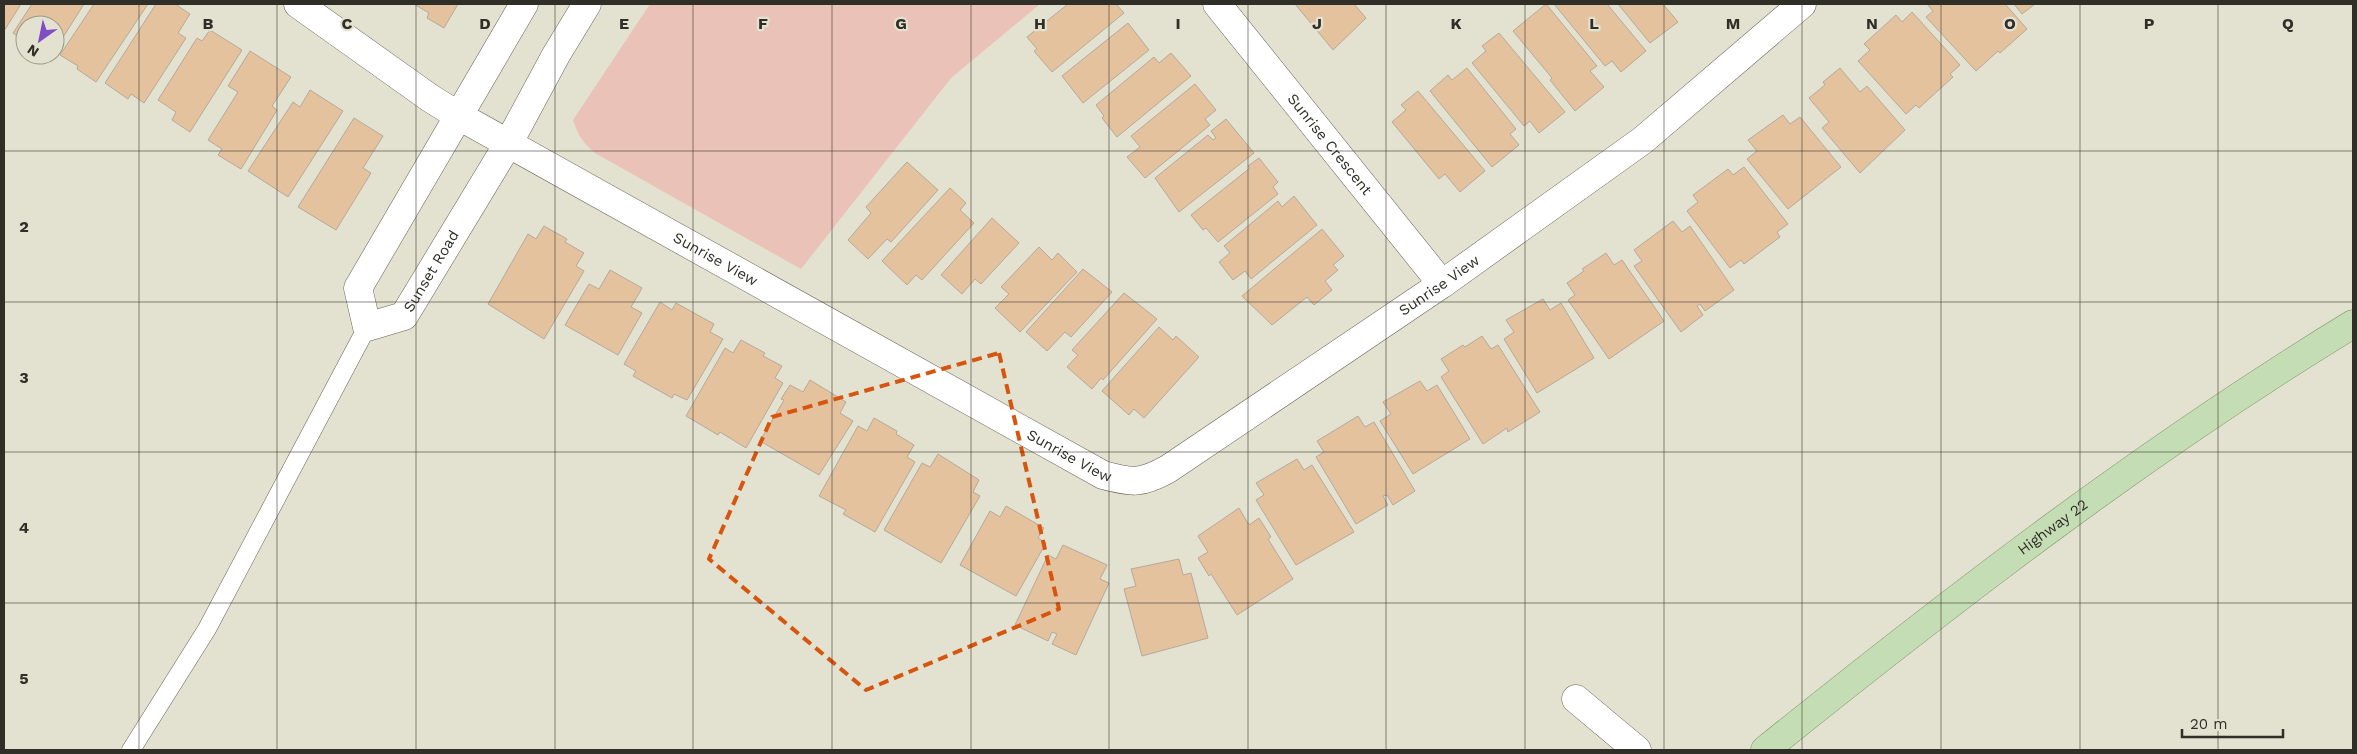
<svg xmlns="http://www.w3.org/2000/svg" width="2357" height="754" viewBox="0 0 2357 754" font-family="'Work Sans',sans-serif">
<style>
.green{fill:#ebc2b7}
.building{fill:#e4c29e;stroke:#b6a99b}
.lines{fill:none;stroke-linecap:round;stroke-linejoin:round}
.lane-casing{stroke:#666454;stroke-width:19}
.street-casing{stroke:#666454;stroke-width:29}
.secondary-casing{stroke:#666454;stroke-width:29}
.primary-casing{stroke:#779162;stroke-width:29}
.lane{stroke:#fff;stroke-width:18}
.street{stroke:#fff;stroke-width:28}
.secondary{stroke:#fff;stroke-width:28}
.primary{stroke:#c5ddb4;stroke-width:28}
.marked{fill:none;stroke:#d6550f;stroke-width:4;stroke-dasharray:10 6;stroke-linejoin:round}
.grid{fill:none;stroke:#2f2e27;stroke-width:1;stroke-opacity:0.55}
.labels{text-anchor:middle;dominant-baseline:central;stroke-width:4.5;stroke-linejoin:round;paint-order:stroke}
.street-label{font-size:15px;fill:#2f2e27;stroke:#e3e1cf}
.grid-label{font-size:16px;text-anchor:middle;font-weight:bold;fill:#2f2e27;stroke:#e3e1cf;stroke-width:4.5;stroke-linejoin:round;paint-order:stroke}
</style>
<rect width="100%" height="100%" fill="#e3e1cf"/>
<!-- green -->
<path class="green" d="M650 4H1040L951 78 801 269 595 153C583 143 578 135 573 120Z"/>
<!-- building -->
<g class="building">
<polygon points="4,4 21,4 4,31"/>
<polygon points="32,4 84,4 55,50 55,25 25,25 25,41 13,33"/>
<polygon points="94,4 148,4 96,82 77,69 78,66 60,55"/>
<polygon points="156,4 175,4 190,14 178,33 186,38 144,103 131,94 128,99 105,83"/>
<polygon points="414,4 458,4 444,28 427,18 429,13"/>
<polygon points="1068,4 1116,4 1124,13 1052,72 1034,51 1037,49 1027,37"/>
<polygon points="1295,4 1354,4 1366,18 1333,50"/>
<polygon points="1546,4 1597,66 1590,71 1604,87 1575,111 1550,80 1552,78 1513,31"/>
<polygon points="1554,4 1607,4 1646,51 1621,72 1612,61 1605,66"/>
<polygon points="1618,4 1663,4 1678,22 1650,43"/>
<polygon points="1927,4 2005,4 2027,29 2000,53 1998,51 1976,71 1926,17 1933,11"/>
<polygon points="2014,4 2035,4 2022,14"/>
<polygon points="1912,12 1960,65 1950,74 1953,77 1919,108 1916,105 1906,114 1858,61 1870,50 1864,44 1896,15 1902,22"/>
<polygon points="1128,23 1149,50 1083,103 1062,76"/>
<polygon points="210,30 242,50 190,132 172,120 176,112 158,100 197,38 202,41"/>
<polygon points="1499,33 1565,112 1539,133 1530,121 1524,126 1472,63 1486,51 1482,46"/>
<polygon points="250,51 291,77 272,106 277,110 241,169 218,155 222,149 208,140 238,92 228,86"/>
<polygon points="1171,53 1191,76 1117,137 1102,118 1104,116 1096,105 1154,57 1159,63"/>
<polygon points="1467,68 1516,129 1510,134 1519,145 1492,167 1430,91 1448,75 1452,80"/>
<polygon points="1840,68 1860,92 1867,86 1905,130 1860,173 1822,128 1829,122 1809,98 1825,85 1823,82"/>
<polygon points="1195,84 1216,110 1205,119 1210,125 1145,178 1127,157 1140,147 1131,136"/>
<polygon points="310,90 343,111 288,197 248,171 293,102 300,107"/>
<polygon points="1418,91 1485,171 1460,192 1445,174 1439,179 1392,122 1406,110 1401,105"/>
<polygon points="1783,115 1790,124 1800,117 1841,167 1788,209 1747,159 1757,151 1748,140"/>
<polygon points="354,118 383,136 363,168 371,173 336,230 298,207"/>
<polygon points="1226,119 1254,153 1179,212 1155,178 1208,135 1213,140 1216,138 1211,131"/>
<polygon points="1259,158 1278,182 1273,187 1278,194 1218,242 1206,228 1203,230 1191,215 1250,168 1248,166"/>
<polygon points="907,162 938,190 891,242 887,239 868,259 848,240 871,213 866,207"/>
<polygon points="1744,167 1788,224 1777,232 1780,237 1744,264 1741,260 1730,268 1687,211 1698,202 1693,195 1728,169 1733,175"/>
<polygon points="950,188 966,203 960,210 974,223 922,280 916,275 907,285 882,261"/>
<polygon points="1294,196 1317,225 1251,279 1245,271 1233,280 1219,262 1230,253 1224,246 1278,201 1282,207"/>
<polygon points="992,218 1019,243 981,284 975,279 962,294 941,275"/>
<polygon points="1673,221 1682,232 1690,226 1734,290 1705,311 1700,304 1697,306 1703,315 1681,332 1634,266 1642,261 1634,250"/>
<polygon points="544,226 567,239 565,242 584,253 576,266 584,271 544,339 488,304 528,234 536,239"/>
<polygon points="1322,229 1344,256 1333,265 1338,270 1325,281 1332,290 1314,305 1307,297 1272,325 1242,296"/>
<polygon points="1039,247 1052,260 1058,253 1077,272 1020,332 995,308 1009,294 1001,287"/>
<polygon points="1606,253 1614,265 1622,260 1664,321 1609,359 1568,300 1575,295 1567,283 1584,271 1582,269"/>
<polygon points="1083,269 1112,292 1071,337 1065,332 1047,351 1026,332"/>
<polygon points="610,270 642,288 631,307 642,313 618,355 565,325 589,284 599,289"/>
<polygon points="1124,293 1157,319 1103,380 1101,378 1092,389 1067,367 1078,355 1072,350"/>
<polygon points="1543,299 1550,310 1561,303 1594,358 1537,393 1504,339 1514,332 1506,320"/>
<polygon points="660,302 672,310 676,303 714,324 710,332 723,339 687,400 674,394 672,398 633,376 636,371 624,364"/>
<polygon points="1159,327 1173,340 1176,336 1199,357 1144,418 1134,409 1129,415 1102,391"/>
<polygon points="1482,336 1491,349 1498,345 1540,412 1508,432 1507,428 1483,444 1441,377 1449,371 1441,359 1463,345 1465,347"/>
<polygon points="741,340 765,353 763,356 782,366 775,378 783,383 746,448 720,432 718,435 686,416 725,348 733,353"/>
<polygon points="810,380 846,402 840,413 853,421 819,475 760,441 784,400 781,399 790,385 803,392"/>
<polygon points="1420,381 1427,391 1437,385 1470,439 1413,474 1380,421 1391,414 1383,402"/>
<polygon points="1358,416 1365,427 1374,422 1415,491 1393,505 1387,495 1383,496 1388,505 1356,524 1316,457 1324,452 1317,441"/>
<polygon points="874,418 897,431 896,434 914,445 907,457 915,462 875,532 843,514 846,510 819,496 858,426 867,431"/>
<polygon points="938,454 979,480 973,492 980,496 941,563 884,530 922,463 930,467"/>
<polygon points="1297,459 1304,470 1312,465 1354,532 1296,565 1256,500 1264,495 1256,483"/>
<polygon points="1006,506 1044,528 1038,538 1046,543 1016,596 960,565 990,511 1000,517"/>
<polygon points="1239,508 1249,525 1259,518 1271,537 1268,539 1293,579 1237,615 1211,574 1209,576 1198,558 1208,552 1198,536"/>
<polygon points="1063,545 1107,565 1100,579 1109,583 1076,655 1052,644 1057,634 1052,632 1048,641 1015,625 1048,555 1056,559"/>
<polygon points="1179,559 1183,575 1191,573 1208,638 1142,656 1124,589 1136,586 1131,569"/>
</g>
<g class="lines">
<!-- lane casing -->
<g class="lane-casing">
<polyline id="lane" points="131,750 207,629 367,327"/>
</g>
<!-- street casing -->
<g class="street-casing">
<g id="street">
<path id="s1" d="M298 4 430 98 459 116 1103 475C1133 483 1141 484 1168 469L1442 284 1643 140 1802 4"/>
<path id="s2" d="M1217 4 1442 284"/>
<polyline points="1576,699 1637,750"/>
</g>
</g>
<!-- secondary casing -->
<g class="secondary-casing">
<g id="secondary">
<path id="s3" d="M524 4 358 288 367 327 404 316 508 144 556 55 587 4"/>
</g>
</g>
<!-- primary casing -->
<g class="primary-casing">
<g id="primary">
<path id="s4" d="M1765 750C1954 598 2146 450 2353 324"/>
</g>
</g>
<!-- lane -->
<use href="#lane" class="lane"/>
<!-- street -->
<use href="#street" class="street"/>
<!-- secondary -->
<use href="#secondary" class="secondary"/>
<!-- primary -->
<use href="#primary" class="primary"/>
</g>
<!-- marked area -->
<path class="marked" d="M999 353 1059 609 866 690 709 559 772 417Z"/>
<!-- grid -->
<path class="grid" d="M139 4V750M277 4V750M416 4V750M555 4V750M693 4V750M832 4V750M971 4V750M1109 4V750M1248 4V750M1386 4V750M1525 4V750M1664 4V750M1802 4V750M1941 4V750M2080 4V750M2218 4V750M4 151H2353M4 302H2353M4 452H2353M4 603H2353"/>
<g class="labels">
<!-- street labels -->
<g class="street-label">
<text stroke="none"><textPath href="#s2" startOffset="180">Sunrise Crescent</textPath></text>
<text stroke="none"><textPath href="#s1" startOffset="490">Sunrise View</textPath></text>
<text stroke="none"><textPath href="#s3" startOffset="460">Sunset Road</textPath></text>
<text stroke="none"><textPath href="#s1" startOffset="1329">Sunrise View</textPath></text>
<text stroke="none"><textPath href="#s1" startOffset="895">Sunrise View</textPath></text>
<text stroke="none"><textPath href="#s4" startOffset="364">Highway 22</textPath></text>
</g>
</g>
<g class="grid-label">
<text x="208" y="29">B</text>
<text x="347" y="29">C</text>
<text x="485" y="29">D</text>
<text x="624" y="29">E</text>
<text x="763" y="29">F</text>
<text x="901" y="29">G</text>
<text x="1040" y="29">H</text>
<text x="1178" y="29">I</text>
<text x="1317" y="29">J</text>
<text x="1456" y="29">K</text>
<text x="1594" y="29">L</text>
<text x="1733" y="29">M</text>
<text x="1872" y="29">N</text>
<text x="2010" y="29">O</text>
<text x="2149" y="29">P</text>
<text x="2288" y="29">Q</text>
<text x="24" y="232">2</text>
<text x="24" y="383">3</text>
<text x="24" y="533">4</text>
<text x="24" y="684">5</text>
</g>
<!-- border -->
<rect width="2357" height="754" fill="none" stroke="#2f2e27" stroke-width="10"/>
<!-- north arrow -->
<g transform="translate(40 40) rotate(213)"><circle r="24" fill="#e3e1cf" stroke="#9b998c"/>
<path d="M0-4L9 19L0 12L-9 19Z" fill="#7f4dc4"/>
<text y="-8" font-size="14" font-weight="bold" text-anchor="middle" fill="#2f2e27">N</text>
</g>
<!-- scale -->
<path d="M2182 729v8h101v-8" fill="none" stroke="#2f2e27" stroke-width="2.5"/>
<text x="2190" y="729" font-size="15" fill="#2f2e27" stroke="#e3e1cf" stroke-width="4" paint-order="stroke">20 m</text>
</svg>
